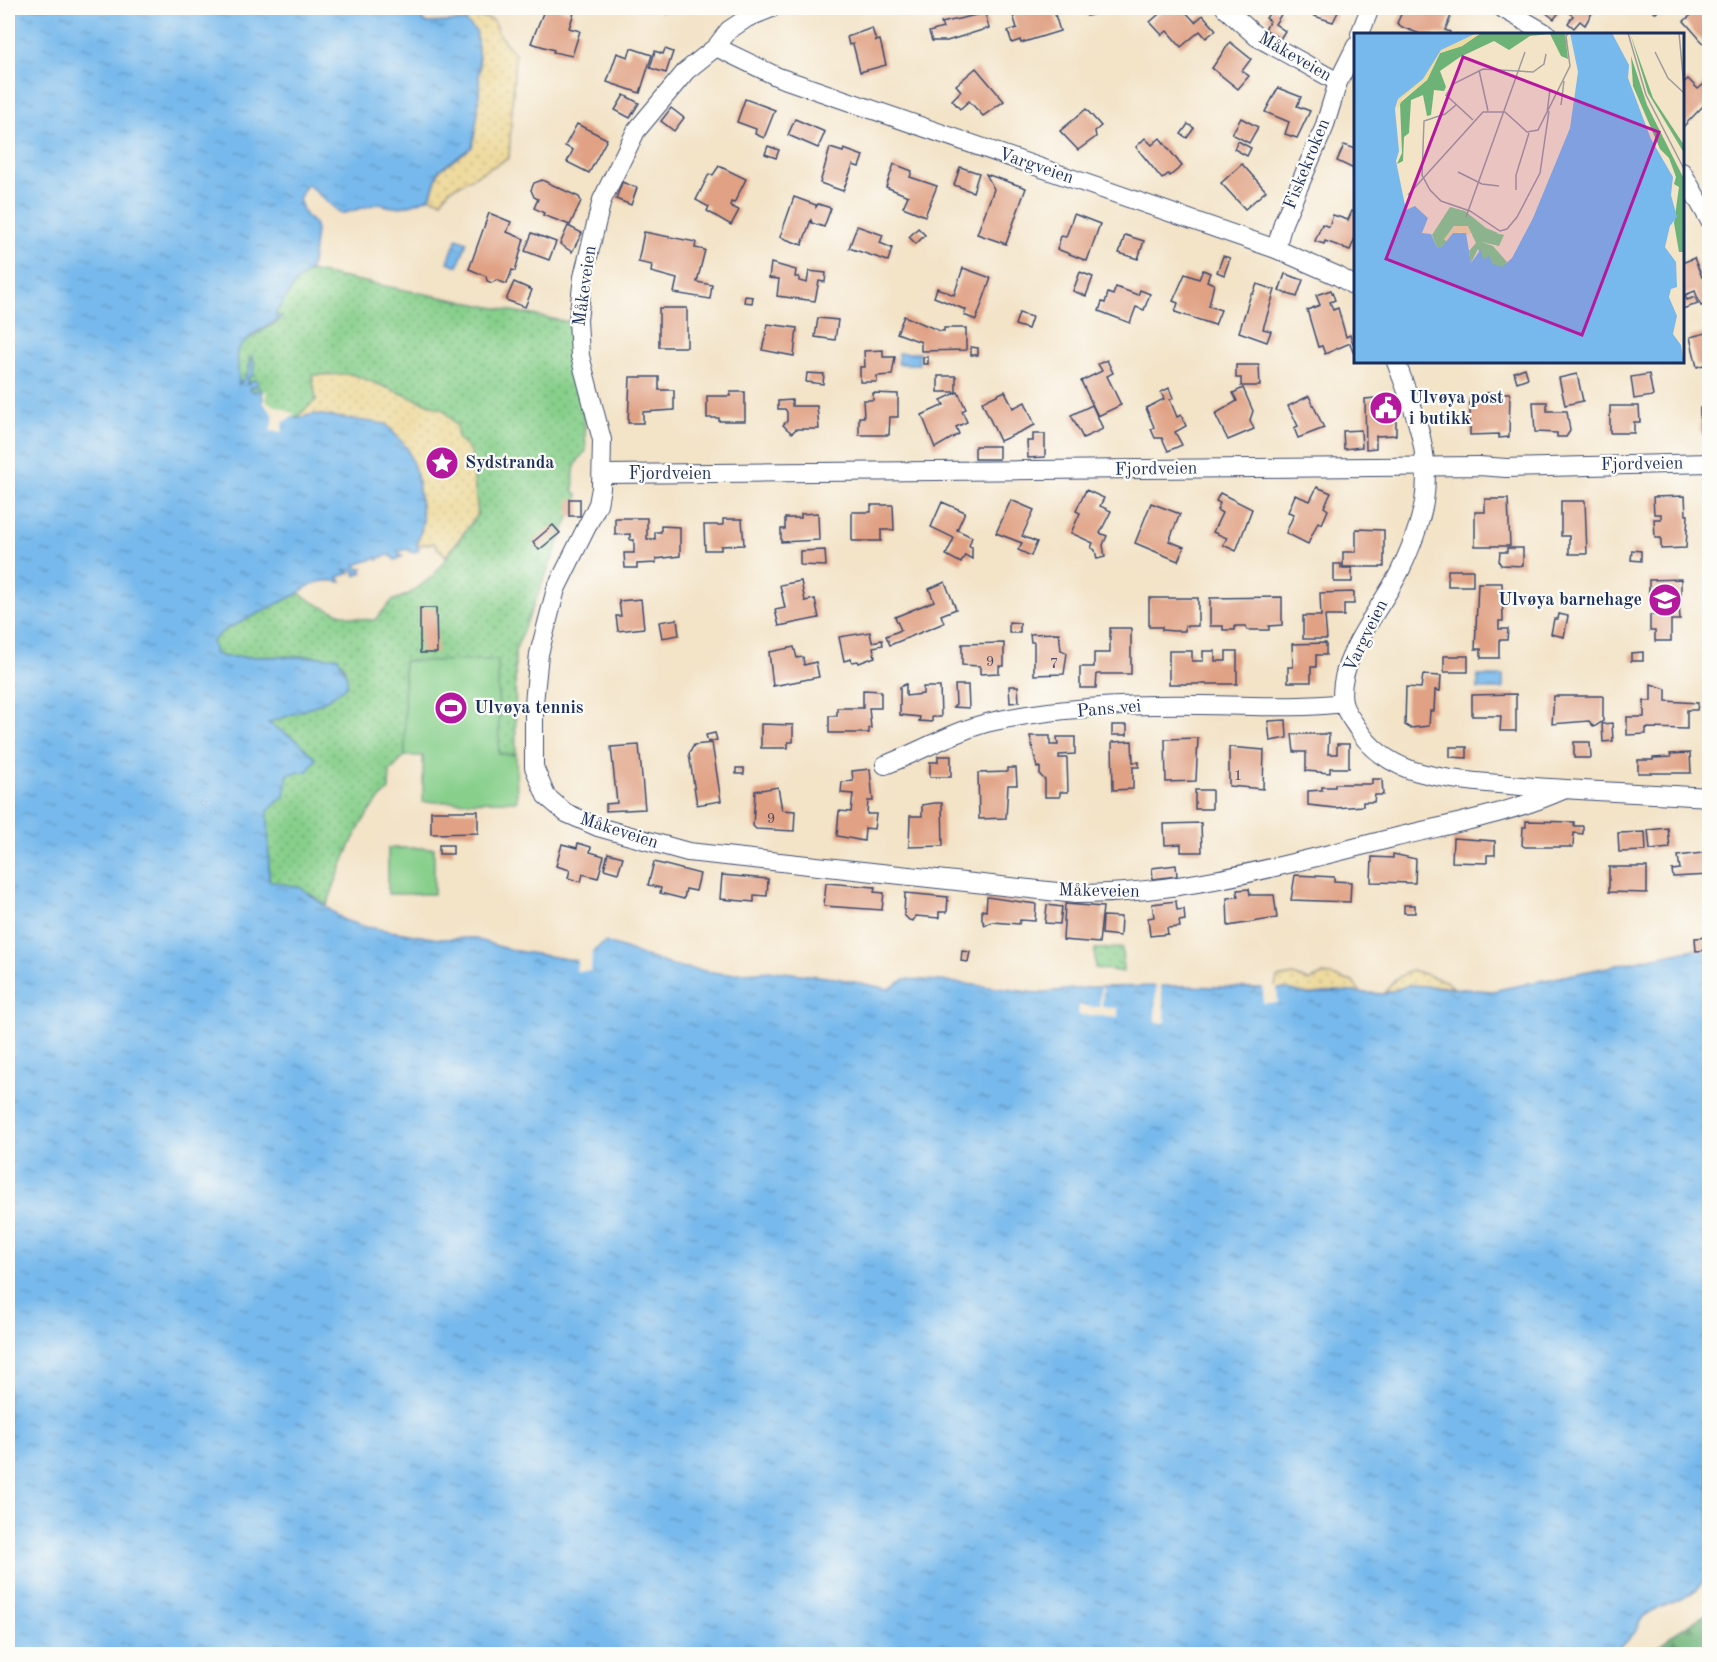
<svg xmlns="http://www.w3.org/2000/svg" width="1717" height="1662" viewBox="0 0 1717 1662" font-family="'Old Standard TT',serif">
<style>
.forest{fill:url(#forest-firs);stroke:#44706a;stroke-width:1.5}
.sand{fill:url(#sand-dots);stroke:#84847e;stroke-width:1.5}
.park{fill:url(#park-dots);stroke:#517f74;stroke-width:1.5}
.pitch{fill:#87cf8b;stroke:#517f74;stroke-width:1.5}
.water{fill:url(#water-ripples);stroke:#4974a5;stroke-width:1.5}
.pier{fill:#f3e3c7}
.building{fill:#e0a184}
.lines{fill:none;stroke-linecap:round;stroke-linejoin:round}
.minor-casing{stroke:#3b4a6e;stroke-width:20}
.minor{stroke:#fff;stroke-width:18}
.labels{text-anchor:middle;dominant-baseline:central;stroke-width:4.5;stroke-linejoin:round;paint-order:stroke}
.number-label{font-size:15px;fill:#4c4c68}
.street-label{font-size:18px;fill:#1b2f5e;stroke:#fdfcf7}
.poi-label{font-size:18px;font-weight:bold;fill:#1b2f5e;stroke:#fdfcf7;text-anchor:start}
.inset-road{fill:none;stroke:#9d9b9d;stroke-width:1.5}
.view{fill:#b5179e;fill-opacity:0.15;stroke:#b5179e;stroke-width:3}
.inset-edge{fill:none;stroke:#1b2f5e;stroke-width:3}
</style>
<defs>
<pattern id="forest-firs" width="22" height="20" patternUnits="userSpaceOnUse" patternTransform="scale(1.5)"><rect width="22" height="20" fill="#6db277"/><path d="M5 1l3.5 6h-7zM16 11l3.5 6h-7z" fill="#599165"/></pattern>
<pattern id="sand-dots" width="8" height="8" patternUnits="userSpaceOnUse" patternTransform="scale(1.5)"><rect width="8" height="8" fill="#eeda9e"/><path d="M2 2h.1M6 6h.1" fill="none" stroke="#ccbb8a" stroke-width="1.8" stroke-linecap="round"/></pattern>
<pattern id="park-dots" width="8" height="8" patternUnits="userSpaceOnUse" patternTransform="scale(1.5)"><rect width="8" height="8" fill="#87cf8b"/><path d="M2 2h.1M6 6h.1" fill="none" stroke="#6ea875" stroke-width="1.8" stroke-linecap="round"/></pattern>
<pattern id="water-ripples" width="26" height="14" patternUnits="userSpaceOnUse" patternTransform="scale(1.5)"><rect width="26" height="14" fill="#77b9ec"/><path d="M2 4q2-2 4 0t4 0M15 11q2-2 4 0t4 0" fill="none" stroke="#6197c2"/></pattern>
</defs>
<rect width="100%" height="100%" fill="#fdfcf7"/>
<filter id="ink" filterUnits="userSpaceOnUse"><feTurbulence type="fractalNoise" baseFrequency=".0167" numOctaves="2"/><feDisplacementMap in="SourceGraphic" scale="12" xChannelSelector="R" yChannelSelector="G"/><feConvolveMatrix kernelMatrix="1 2 1 2 8 2 1 2 1" color-interpolation-filters="sRGB"/></filter>
<filter id="wash" filterUnits="userSpaceOnUse"><feTurbulence type="fractalNoise" baseFrequency=".008" numOctaves="4" result="noise"/><feDisplacementMap in="SourceGraphic" scale="24" xChannelSelector="R" yChannelSelector="G"/><feGaussianBlur stdDeviation="1.35" result="paint"/><feColorMatrix in="noise" values="0 0 0 0 0 0 0 0 0 0 0 0 0 0 0 0 0 1.4 0 .05"/><feComposite in="paint" operator="in"/></filter>
<g filter="url(#wash)">
<rect width="100%" height="100%" fill="#f3e3c7"/>
<!-- forest -->
<polygon class="forest" points="1709,1612 1709,1654 1652,1654 1670,1636"/>
<!-- sand -->
<g class="sand">
<polygon points="473,15 493,20 499,35 515,54 509,158 449,190 441,201 430,197 439,171 472,147 480,67 476,32 465,21"/>
<polygon points="352,374 444,410 457,426 457,438 471,451 478,514 446,556 433,543 417,546 423,522 417,475 295,418 316,400 312,375"/>
<polygon points="1412,970 1445,981 1453,987 1409,985 1384,994 1395,979"/>
<path d="M1324 974 1353 982 1361 993C1344 992 1329 994 1312 994 1300 995 1287 989 1274 990L1277 978 1293 975 1309 981Z"/>
</g>
<!-- park -->
<g class="park">
<path d="M309 271 573 323 583 399 586 451C572 464 573 474 574 492L578 495 515 651 516 755H499L404 662 405 756 390 772 389 790C356 818 342 866 327 905L301 888 269 881 268 811 284 796 288 774 308 771 298 741 268 723C293 713 327 705 347 685V677L343 663 313 656 225 657 215 654 212 641 223 631 299 593C316 606 354 621 375 620L392 601 411 593 434 575 478 514 471 452 457 438V426L444 410 352 374 312 375 316 400 295 418 264 404 259 390 252 392 250 389V387L258 386 248 384V377L253 376 254 364 249 358V371L239 385 236 358 239 345 279 321 282 316 275 317 276 313 296 282Z"/>
<polygon points="1122,948 1123,972 1095,968 1095,949"/>
</g>
<!-- pitch -->
<g class="pitch">
<polygon points="498,660 499,754 516,755 517,801 423,802 423,756 405,756 404,661"/>
<rect x="388" y="848" width="46" height="46"/>
</g>
<!-- water -->
<g class="water">
<path d="M8 8H422L418 10 424 23 465 21 476 31C481 72 481 107 472 147L439 170 430 197C415 204 396 212 380 203L341 214 307 184 299 199 305 215 314 223 316 230 312 264 309 271 296 282 276 313 275 317 281 316V318L252 335 237 350 239 385 249 371 252 356 254 362 253 376 248 377 247 384 256 379 258 386 251 387 250 389 254 392 261 388 264 404 295 418 315 414 386 424 407 448 417 475 423 522 417 546 419 550 412 553 407 549 400 551 399 555 403 556 395 560 390 555 378 558 379 561 376 558 355 565 359 569 363 568 361 570 363 572 356 576 354 570H345L350 573 338 577 341 582C326 579 313 581 299 593L223 631 212 641 215 654 225 657H338L347 677V685C327 705 294 713 268 723L298 741 316 759 308 771 288 774 284 796 268 811 269 881 301 888 344 920 366 927 439 939 472 938 510 950 580 961 605 942 673 966 725 974 774 971 835 978 889 989 905 979 942 981 1036 993 1093 987 1183 986 1288 989 1310 995 1336 991 1384 994 1409 985 1492 991 1709 946V1573C1689 1607 1666 1598 1642 1619 1638 1623 1638 1627 1635 1632 1630 1640 1619 1647 1612 1654H8Z"/>
<polygon points="457,238 467,242 458,266 448,262"/>
<rect x="898" y="353" width="21" height="11"/>
<rect x="1478" y="676" width="25" height="13"/>
</g>
<!-- pier -->
<g class="pier">
<polygon points="266,390 267,402 295,414 283,423 282,432 270,431 274,416 264,404 263,392"/>
<polygon points="592,949 591,971 576,971 578,958"/>
<polygon points="1156,983 1160,983 1166,1022 1155,1023"/>
<polygon points="1277,986 1278,1003 1263,1003 1263,987"/>
<polygon points="1101,987 1103,988 1102,1007 1118,1008 1118,1017 1078,1015 1079,1006 1099,1007"/>
</g>
<g id="blocks">
<!-- building -->
<g class="building">
<polygon points="545,8 557,8 574,13 569,28 580,31 572,56 553,52 554,50 531,43"/>
<polygon points="659,8 669,8 670,10 660,13"/>
<polygon points="1015,8 1053,8 1060,31 1021,43 1020,40 1012,43 1008,31 1017,28 1011,9"/>
<polygon points="1084,8 1114,8 1087,16"/>
<polygon points="1166,8 1182,8 1195,22 1203,15 1216,30 1206,38 1200,31 1181,47 1167,31 1162,35 1150,22"/>
<polygon points="1273,8 1282,13 1275,24 1285,31 1280,39 1265,29 1270,21 1266,18"/>
<polygon points="1312,8 1340,8 1333,22 1314,16"/>
<polygon points="1404,8 1429,10 1430,8 1445,8 1453,11 1445,30 1450,32 1449,34 1420,34 1402,27 1397,23"/>
<polygon points="1549,8 1560,8 1561,10 1554,19 1545,12"/>
<polygon points="1563,8 1595,8 1585,25 1580,21 1574,28 1568,23 1573,16"/>
<polygon points="1650,8 1661,8 1656,13"/>
<polygon points="1700,8 1710,8 1710,42 1706,46 1684,21"/>
<polygon points="985,13 989,28 947,41 932,41 929,32 943,28 941,23"/>
<polygon points="872,28 876,41 880,40 886,65 860,72 853,44 849,45 847,37"/>
<polygon points="1230,42 1251,59 1242,71 1249,76 1238,89 1212,68"/>
<polygon points="631,48 652,55 640,93 607,82 617,53 628,57"/>
<polygon points="665,49 673,52 666,73 650,68 655,51 663,54"/>
<polygon points="976,68 1004,101 983,116 969,101 960,109 952,100 961,91 956,85"/>
<polygon points="1688,79 1698,89 1710,79 1710,113 1703,106 1682,128 1682,84"/>
<polygon points="1278,88 1301,97 1297,106 1310,111 1297,138 1285,134 1289,122 1265,112"/>
<polygon points="624,95 639,103 630,118 615,110"/>
<polygon points="745,99 775,110 764,138 755,134 756,129 737,122"/>
<polygon points="671,108 684,118 674,131 661,121"/>
<polygon points="1086,109 1101,126 1095,131 1096,137 1078,150 1060,131"/>
<polygon points="1241,118 1258,127 1249,143 1232,134"/>
<polygon points="795,119 825,132 818,148 788,135"/>
<polygon points="577,124 607,139 589,173 567,162 573,150 565,146"/>
<polygon points="1188,124 1194,128 1187,138 1181,134"/>
<polygon points="1145,138 1152,145 1160,138 1182,166 1170,176 1168,174 1162,179 1136,147"/>
<polygon points="1238,141 1251,148 1247,156 1234,149"/>
<polygon points="1344,145 1356,149 1356,170 1337,161"/>
<polygon points="768,146 779,150 776,158 765,154"/>
<polygon points="830,148 843,152 844,149 863,156 859,167 853,165 843,191 820,183"/>
<polygon points="894,164 912,171 910,177 937,186 925,216 903,207 908,196 886,187"/>
<polygon points="1242,164 1266,191 1245,209 1221,183"/>
<polygon points="719,166 746,179 734,203 731,202 730,206 739,210 731,225 707,211 709,207 696,200 709,174 713,175"/>
<polygon points="960,167 979,173 973,192 954,185"/>
<polygon points="986,174 1026,188 1006,244 977,234 994,189"/>
<polygon points="542,180 579,197 581,201 570,225 543,215 544,213 534,208 538,199 534,197 531,190 534,183"/>
<polygon points="622,182 637,188 631,205 616,199"/>
<polygon points="794,197 816,205 816,207 818,204 831,208 824,227 812,223 811,220 802,245 780,237"/>
<polygon points="1352,211 1356,212 1356,236 1350,250 1325,241 1324,244 1315,241 1322,224 1329,227 1333,215 1348,220"/>
<polygon points="489,213 511,222 507,232 524,239 515,271 512,270 507,284 496,280 492,283 487,281 486,276 469,269"/>
<polygon points="1074,214 1100,224 1087,261 1057,249 1061,236 1066,237"/>
<polygon points="568,226 582,233 572,252 560,244"/>
<polygon points="857,226 883,235 880,243 892,248 888,261 849,248"/>
<polygon points="918,228 925,235 916,244 909,237"/>
<polygon points="644,232 696,242 695,248 705,250 697,282 712,285 710,299 674,293 677,279 651,272 652,265 638,262"/>
<polygon points="532,233 556,242 549,260 525,251"/>
<polygon points="1125,235 1144,241 1138,259 1119,253"/>
<polygon points="1223,256 1230,258 1224,275 1217,272"/>
<polygon points="1694,258 1702,277 1705,275 1710,283 1710,303 1701,306 1695,291 1685,295 1687,300 1695,297 1698,304 1682,309 1682,263"/>
<polygon points="771,263 796,270 795,277 799,277 799,281 807,283 809,271 826,273 825,282 819,281 815,301 777,296 779,279 769,278"/>
<polygon points="963,268 991,278 976,320 964,315 966,310 934,297 937,288 954,295"/>
<polygon points="1203,270 1210,273 1207,281 1214,284 1209,306 1221,310 1215,325 1175,312 1178,303 1173,301 1185,274 1199,279"/>
<polygon points="1080,272 1093,277 1086,296 1073,291"/>
<polygon points="1285,274 1303,280 1297,297 1279,291"/>
<polygon points="514,282 532,290 525,307 506,300"/>
<polygon points="1257,284 1275,290 1263,329 1271,331 1267,342 1239,332 1251,294 1253,294"/>
<polygon points="1116,287 1138,295 1140,290 1150,294 1144,310 1136,307 1130,323 1099,311 1102,302 1105,303 1108,293 1113,295"/>
<polygon points="1331,290 1335,300 1330,302 1333,310 1338,308 1346,337 1350,335 1353,343 1356,342 1356,352 1353,352 1350,343 1325,354 1322,346 1318,347 1307,310 1320,305 1316,295"/>
<polygon points="745,296 753,297 752,303 744,302"/>
<rect x="659" y="308" width="28" height="39"/>
<polygon points="1019,313 1032,317 1028,329 1015,325"/>
<polygon points="904,316 940,331 944,331 944,328 966,328 966,350 921,351 921,342 897,333"/>
<polygon points="818,318 838,320 835,340 815,337"/>
<polygon points="768,324 797,328 794,356 762,350"/>
<polygon points="1710,332 1710,363 1697,367 1690,337"/>
<polygon points="971,347 978,348 978,355 971,355"/>
<polygon points="883,350 883,357 895,357 892,375 877,376 877,382 860,382 860,367 865,367 864,351"/>
<rect x="923" y="357" width="5" height="7"/>
<polygon points="1107,360 1113,373 1107,376 1121,405 1098,416 1081,381 1102,371 1098,364"/>
<polygon points="1236,365 1259,365 1260,386 1241,386 1241,378 1236,378"/>
<polygon points="1525,368 1528,378 1517,382 1514,372"/>
<polygon points="807,373 824,374 823,384 806,382"/>
<polygon points="1577,374 1583,401 1565,405 1559,378"/>
<polygon points="1649,374 1653,396 1634,399 1631,377"/>
<rect x="938" y="376" width="18" height="16"/>
<polygon points="630,377 659,377 659,390 674,390 674,410 643,412 643,423 628,423"/>
<polygon points="1169,388 1173,398 1170,400 1177,417 1181,415 1186,426 1175,432 1182,445 1168,451 1162,438 1155,438 1151,429 1154,427 1146,408 1164,399 1161,392"/>
<polygon points="1243,388 1253,411 1250,420 1254,429 1228,440 1215,414 1237,401 1233,393"/>
<polygon points="1005,391 1013,408 1025,402 1035,425 1000,441 982,402"/>
<polygon points="730,392 745,392 745,421 719,421 719,418 707,418 707,396 730,396"/>
<polygon points="958,392 966,409 962,411 967,422 956,427 959,434 935,448 922,415 944,405 941,400"/>
<polygon points="873,393 898,394 898,417 890,417 889,435 859,435 859,417 864,417 863,400 873,400"/>
<polygon points="1485,393 1510,393 1509,437 1499,438 1499,434 1470,435 1470,399 1485,398"/>
<polygon points="1309,396 1324,428 1298,438 1294,428 1298,426 1288,406"/>
<polygon points="1396,396 1396,435 1376,436 1376,448 1366,449 1365,399"/>
<polygon points="792,400 792,406 817,406 819,429 796,429 792,433 787,429 783,425 787,421 787,412 785,409 778,409 778,401"/>
<polygon points="1533,402 1547,402 1547,411 1567,411 1570,431 1566,437 1557,437 1557,433 1535,432"/>
<polygon points="1092,405 1103,429 1083,438 1071,415"/>
<polygon points="1610,406 1639,406 1640,422 1634,422 1634,433 1610,433"/>
<rect x="1700" y="408" width="10" height="24"/>
<polygon points="1361,430 1362,447 1344,449 1343,431"/>
<polygon points="1033,434 1045,434 1045,457 1028,458 1027,441 1033,441"/>
<rect x="975" y="446" width="24" height="13"/>
<polygon points="1317,487 1331,493 1324,507 1328,510 1322,524 1318,522 1308,544 1286,533 1294,514 1288,512 1295,495 1310,501"/>
<polygon points="1086,490 1104,498 1100,506 1111,511 1100,533 1107,536 1103,545 1105,557 1097,559 1095,550 1091,548 1093,543 1071,533 1080,513 1076,511"/>
<polygon points="1220,493 1252,509 1236,551 1223,545 1227,538 1213,532 1222,513 1217,510 1220,503 1216,501"/>
<polygon points="1685,496 1686,515 1688,515 1686,548 1661,549 1661,538 1655,538 1654,519 1661,519 1661,514 1654,514 1653,497"/>
<rect x="569" y="499" width="11" height="17"/>
<polygon points="1485,499 1508,499 1510,546 1475,546 1475,512 1485,512"/>
<polygon points="1011,500 1034,510 1022,536 1037,542 1031,556 1018,550 1022,543 996,533"/>
<polygon points="1561,501 1585,501 1587,554 1569,554 1569,536 1561,536"/>
<polygon points="942,502 965,512 957,530 972,537 969,546 972,547 972,559 965,555 961,563 946,555 954,538 931,527"/>
<polygon points="1151,503 1180,514 1169,541 1184,547 1178,561 1135,543"/>
<polygon points="871,505 893,505 894,530 881,530 881,541 852,541 852,512 871,512"/>
<polygon points="818,513 819,540 781,542 781,529 785,529 785,518 801,518 801,514"/>
<polygon points="615,518 647,518 647,539 655,539 655,532 661,532 661,526 680,527 680,556 656,559 656,563 637,564 637,568 625,568 624,553 634,553 634,540 630,540 630,534 615,535"/>
<polygon points="723,519 742,519 744,545 721,546 721,550 705,550 704,525 723,525"/>
<polygon points="553,525 560,533 539,550 533,542"/>
<polygon points="1356,529 1384,530 1384,567 1343,567 1343,552 1356,552"/>
<polygon points="1507,548 1523,548 1523,566 1501,565 1499,562 1500,552 1507,552"/>
<polygon points="825,550 826,566 800,565 800,551"/>
<polygon points="1632,550 1641,551 1641,561 1631,560"/>
<polygon points="1334,564 1341,564 1341,568 1352,568 1352,582 1334,582"/>
<rect x="1448" y="570" width="25" height="16"/>
<polygon points="1681,579 1681,595 1675,595 1675,605 1679,605 1680,620 1671,620 1671,641 1655,641 1655,631 1650,631 1650,615 1655,615 1654,597 1649,597 1649,580"/>
<polygon points="801,581 805,601 815,599 819,618 779,626 775,610 785,608 780,585"/>
<polygon points="945,582 956,609 941,615 944,623 890,645 886,636 901,630 895,617 934,601 929,589"/>
<polygon points="1478,583 1502,583 1503,621 1499,621 1499,629 1508,629 1507,640 1499,640 1499,658 1481,658 1481,649 1475,649"/>
<polygon points="1354,592 1354,604 1344,604 1344,616 1325,616 1327,639 1303,639 1303,616 1321,616 1320,593"/>
<polygon points="1282,597 1282,625 1269,626 1269,630 1247,630 1246,626 1235,626 1235,630 1223,630 1223,626 1210,626 1210,598"/>
<polygon points="1149,598 1198,598 1198,626 1185,626 1185,631 1174,631 1162,630 1162,627 1149,627"/>
<polygon points="641,599 644,628 618,631 616,616 621,616 619,601"/>
<polygon points="420,608 436,608 437,653 420,653"/>
<polygon points="1559,614 1568,616 1564,637 1551,634 1554,619 1558,619"/>
<polygon points="677,619 679,635 662,638 659,622"/>
<polygon points="1009,622 1020,623 1020,633 1009,633"/>
<polygon points="1110,628 1131,628 1131,674 1097,674 1096,688 1080,688 1080,667 1094,667 1094,653 1110,653"/>
<polygon points="870,632 872,642 882,640 883,645 873,647 875,657 859,663 858,661 852,662 851,659 844,661 839,637"/>
<polygon points="1059,633 1061,650 1067,653 1064,674 1034,675 1034,642 1031,642 1030,634"/>
<polygon points="1004,643 1004,666 999,666 999,673 980,674 980,666 962,665 962,644"/>
<polygon points="1326,643 1326,655 1316,655 1316,667 1311,667 1311,682 1288,682 1288,667 1293,667 1292,644"/>
<polygon points="794,647 797,658 803,657 804,665 816,662 819,677 773,686 769,652"/>
<polygon points="1169,651 1192,651 1192,661 1203,661 1203,651 1215,651 1215,661 1226,661 1226,651 1237,651 1237,684 1169,684"/>
<polygon points="1643,652 1643,661 1631,661 1631,653"/>
<rect x="1444" y="656" width="24" height="16"/>
<polygon points="1423,675 1441,676 1440,691 1435,690 1434,711 1430,711 1429,726 1410,728 1405,725 1406,687 1421,688"/>
<polygon points="906,684 906,696 923,694 923,687 940,687 941,717 932,717 932,722 919,721 920,717 900,715 900,687"/>
<polygon points="1651,684 1666,689 1666,701 1698,703 1697,710 1687,710 1687,729 1646,728 1646,734 1627,735 1627,717 1644,717 1644,701 1651,701"/>
<polygon points="955,685 968,685 969,708 953,707 956,704"/>
<polygon points="1009,686 1018,686 1019,702 1010,703"/>
<polygon points="863,690 881,691 881,708 869,708 871,728 869,728 869,733 829,733 829,716 837,716 837,708 863,708"/>
<polygon points="1516,694 1516,731 1500,731 1501,716 1472,716 1472,695"/>
<polygon points="1554,696 1603,696 1603,721 1594,727 1589,721 1552,724"/>
<polygon points="1286,720 1287,738 1270,741 1268,721"/>
<polygon points="1612,723 1613,741 1603,742 1602,724"/>
<polygon points="761,724 793,725 793,742 788,742 788,748 761,748"/>
<rect x="1112" y="725" width="15" height="10"/>
<polygon points="715,733 717,740 708,742 706,735"/>
<polygon points="1292,734 1329,734 1328,754 1337,754 1337,744 1349,744 1349,768 1330,768 1330,773 1306,771 1306,752 1294,752"/>
<polygon points="1030,736 1050,736 1050,745 1058,745 1057,737 1075,737 1075,754 1059,755 1059,758 1067,758 1068,792 1060,792 1060,797 1045,797 1045,780 1040,775 1040,767 1037,768"/>
<polygon points="1198,738 1196,781 1166,782 1165,739"/>
<polygon points="1132,741 1133,762 1139,762 1139,767 1133,767 1133,789 1113,790 1112,742"/>
<polygon points="1574,742 1590,742 1591,758 1574,758"/>
<polygon points="712,743 721,801 697,805 689,754 694,745"/>
<polygon points="639,745 645,809 606,811 606,804 617,803 611,747"/>
<polygon points="1229,747 1264,750 1263,789 1229,786"/>
<polygon points="1450,747 1467,747 1467,758 1450,757"/>
<polygon points="1690,753 1691,773 1638,773 1638,760 1653,760 1653,758 1671,757 1670,754"/>
<polygon points="938,756 951,756 951,777 930,777 930,762 938,762"/>
<rect x="736" y="768" width="8" height="6"/>
<polygon points="1007,768 1016,768 1017,785 1008,785 1006,818 979,819 978,773 1007,772"/>
<polygon points="870,769 873,801 868,801 867,814 876,814 874,829 865,828 864,841 837,836 839,811 851,812 853,794 841,793 842,782 853,781 852,771"/>
<polygon points="1372,779 1382,779 1383,795 1375,795 1374,802 1363,802 1363,806 1335,808 1308,805 1308,791 1322,790 1322,787 1335,787 1335,784 1372,784"/>
<polygon points="778,787 782,810 795,811 794,831 756,829 753,826 755,791"/>
<rect x="1195" y="790" width="17" height="19"/>
<polygon points="935,803 942,803 943,846 909,847 910,816 922,816 922,805"/>
<polygon points="431,811 478,811 478,833 431,834"/>
<polygon points="1526,821 1574,822 1574,826 1583,826 1583,834 1574,833 1573,847 1525,847 1522,845 1523,827 1526,827"/>
<polygon points="1201,823 1202,852 1181,852 1181,844 1165,845 1164,824"/>
<polygon points="1668,828 1670,848 1650,850 1648,830"/>
<polygon points="1645,832 1646,851 1619,852 1618,833"/>
<polygon points="1453,838 1495,841 1495,855 1487,855 1487,863 1452,862"/>
<polygon points="578,843 591,847 590,852 604,856 598,878 583,874 581,882 568,878 570,870 556,866 562,844 577,848"/>
<rect x="439" y="845" width="14" height="9"/>
<polygon points="1710,852 1710,875 1673,877 1672,870 1680,869 1678,856"/>
<polygon points="608,853 623,857 618,873 604,869"/>
<polygon points="1393,854 1416,859 1415,883 1371,882 1372,857 1393,858"/>
<polygon points="654,862 700,874 696,891 686,889 684,899 660,893 661,888 648,885"/>
<polygon points="1176,865 1177,876 1153,879 1152,868"/>
<polygon points="1609,867 1647,867 1647,893 1609,892"/>
<polygon points="722,875 768,879 767,896 754,895 754,902 720,899"/>
<polygon points="1295,875 1334,877 1334,881 1351,882 1350,902 1291,900"/>
<polygon points="826,883 875,887 874,892 884,893 882,910 824,906"/>
<polygon points="1249,889 1250,895 1274,895 1277,918 1228,926 1227,898 1238,897 1237,890"/>
<polygon points="905,893 948,897 947,912 939,912 939,918 916,916 913,921 909,920 904,915"/>
<polygon points="987,897 1036,904 1035,921 1020,920 1019,924 992,922 985,925 982,920 982,910 986,911"/>
<polygon points="1176,901 1177,910 1184,909 1185,920 1179,921 1180,927 1167,928 1168,934 1150,936 1148,918 1154,917 1152,904"/>
<polygon points="1065,904 1103,907 1099,943 1063,940"/>
<polygon points="1047,905 1062,907 1060,924 1045,923"/>
<rect x="1404" y="905" width="11" height="8"/>
<polygon points="1103,916 1121,917 1120,936 1102,934"/>
<polygon points="1710,937 1710,950 1696,951 1695,938"/>
<polygon points="962,951 970,952 968,962 961,961"/>
</g>
</g>
</g>
<g filter="url(#ink)">
<use href="#blocks" fill-opacity="0" stroke="#3b4a6e" stroke-width="1.5"/>
<g class="lines">
<!-- minor casing -->
<g class="minor-casing">
<g id="minor">
<path d="M772 8 747 18 729 30 716 47 686 71 636 131 602 200 583 277 578 320 580 356 602 440 601 488 598 504 556 589 539 654 534 703V767L546 796 566 813 598 827 688 852 1076 894C1185 894 1288 864 1393 838 1450 824 1509 814 1563 790"/>
<polyline points="1225,8 1257,37 1338,82"/>
<polyline points="1502,8 1547,34"/>
<polyline points="1360,34 1370,8"/>
<polyline points="716,47 778,77 1276,249 1338,276 1356,287"/>
<polyline points="1682,172 1710,221"/>
<polyline points="1276,249 1283,223 1324,128 1338,82 1356,46"/>
<path d="M1396 362C1413 407 1432 452 1424 502 1420 525 1410 550 1400 571 1383 606 1335 661 1343 702 1344 711 1354 722 1358 729 1371 750 1389 762 1411 770 1443 780 1477 782 1510 785 1576 791 1643 793 1710 797"/>
<polyline points="602,474 1479,466 1506,468 1710,463"/>
<path d="M885 765C922 751 957 729 995 721 1060 707 1135 704 1201 705 1248 705 1296 709 1343 703"/>
</g>
</g>
<!-- minor -->
<use href="#minor" class="minor"/>
</g>
</g>
<!-- icons -->
<defs>
<g id="civic-disc" transform="scale(1.725)"><circle r="9.5" fill="#b5179e" stroke="#fdfcf7"/><path d="M-.6-6.5H3V-4.5H.6V-3L4-1V1h2V6H-6V1h2V-1L-.6-3ZM-1.2 2.5V6h2.4V2.5Z" fill="#fff"/></g>
<g id="sight-disc" transform="scale(1.725)"><circle r="9.5" fill="#b5179e" stroke="#fdfcf7"/><path d="M0-6L1.8-2.2L6-1.7L2.9 1.2L3.7 5.4L0 3.3L-3.7 5.4L-2.9 1.2L-6-1.7L-1.8-2.2Z" fill="#fff"/></g>
<g id="school-disc" transform="scale(1.725)"><circle r="9.5" fill="#b5179e" stroke="#fdfcf7"/><path d="M0-5L7-2L0 1L-7-2ZM-4 1L0 2.5L4 1V4Q0 6-4 4Z" fill="#fff"/></g>
<g id="stadium-disc" transform="scale(1.725)"><circle r="9.5" fill="#b5179e" stroke="#fdfcf7"/><path d="M0-5a6.5 5 0 1 0 0 10a6.5 5 0 1 0 0-10ZM-3.5-1.8h7v3.6h-7Z" fill="#fff"/></g>
</defs>
<g fill-rule="evenodd">
<use href="#civic-disc" x="1386" y="408"/>
<use href="#sight-disc" x="442" y="463"/>
<use href="#school-disc" x="1665" y="600"/>
<use href="#stadium-disc" x="451" y="708"/>
</g>
<g class="labels">
<!-- number labels -->
<g class="number-label">
<text x="990" y="662">9</text>
<text x="1054" y="664">7</text>
<text x="1238" y="776">1</text>
<text x="771" y="819">9</text>
</g>
<!-- street labels -->
<g class="street-label">
<text transform="translate(1295 57) rotate(30)">Måkeveien</text>
<text transform="translate(1307 164) rotate(-68)">Fiskekroken</text>
<text transform="translate(1036 166) rotate(19)">Vargveien</text>
<text transform="translate(585 286) rotate(-82)">Måkeveien</text>
<text transform="translate(1642 464) rotate(-1)">Fjordveien</text>
<text transform="translate(1156 469) rotate(-1)">Fjordveien</text>
<text x="670" y="474">Fjordveien</text>
<text transform="translate(1366 636) rotate(-64)">Vargveien</text>
<text transform="translate(1109 709) rotate(-5)">Pans vei</text>
<text transform="translate(619 831) rotate(18)">Måkeveien</text>
<text transform="translate(1099 891) rotate(1)">Måkeveien</text>
</g>
<!-- poi labels -->
<g class="poi-label">
<text x="1409" y="398">Ulvøya post<tspan x="1409" dy="21">i butikk</tspan></text>
<text x="465" y="463">Sydstranda</text>
<text x="1642" y="600" text-anchor="end">Ulvøya barnehage</text>
<text x="474" y="708">Ulvøya tennis</text>
</g>
</g>
<!-- overview -->
<g transform="translate(1354 33)">
<rect width="330" height="330" fill="#f3e3c7"/>
<path d="M127 0H211L214 26 207 23 196 1 176 3 155 17 140 8 106 24 86 38 92 54 90 58 80 57 77 82 73 83 69 62 57 67 55 100 50 104 49 128 43 131 48 120 46 70 73 47 86 20 108 13ZM276 0 299 65 330 112V120L294 60ZM277 23 293 72 330 146V219H325L320 190 325 154 320 151 322 144 315 125 306 116 279 53Z" fill="#6db277"/>
<path d="M123 0H127L108 13 86 20 73 47 49 65 44 76 43 98 44 66 87 17ZM103 192 114 193 117 199 115 202 106 199 94 210 90 207 92 202Z" fill="#eeda9e"/>
<path d="M96 174 111 178 132 195 144 200 128 209 139 213 153 229 148 235 129 228 124 216 117 230 115 218 122 210 114 193H100L90 206 94 210 88 216 83 214 78 202Z" fill="#87cf8b"/>
<path d="M132 198 150 202 145 213 128 209Z" fill="#87cf8b"/>
<path d="M0 0H123L87 17 69 46 44 66 41 76 45 118 42 128 52 177 61 173 74 185 68 200 77 201 83 214 87 215 99 200H112L117 230 127 216 129 227 135 223 139 231 148 234 158 225 179 185 216 95 224 39 216 0H258L275 32 274 45 297 106 319 144 317 162 323 184 316 193 311 214 322 229 323 254 317 256 315 264 323 283 319 301 327 312 330 330H0Z" fill="#77b9ec"/>
<path class="inset-road" d="M274 0 292 62 330 136M325 0 330 54M301 19 314 45 330 60M125 37 134 78M102 72 91 81 70 88 68 142 76 157 87 168 116 178 146 198 153 196 163 184 186 140 195 78M207 72 210 48M193 80 196 56M119 87 92 62 99 51 129 36 179 39 190 31 192 21M104 139 128 151 145 153M162 157V142L175 100M54 162 129 79H151L173 99 184 97 216 33 212 3 215 0M112 184 171 19"/>
<path class="view" d="M109 24 305 99 228 302 32 226Z"/>
<rect width="330" height="330" class="inset-edge"/>
</g>
<!-- margin -->
<rect width="1717" height="1662" fill="none" stroke="#fdfcf7" stroke-width="30"/>
</svg>
